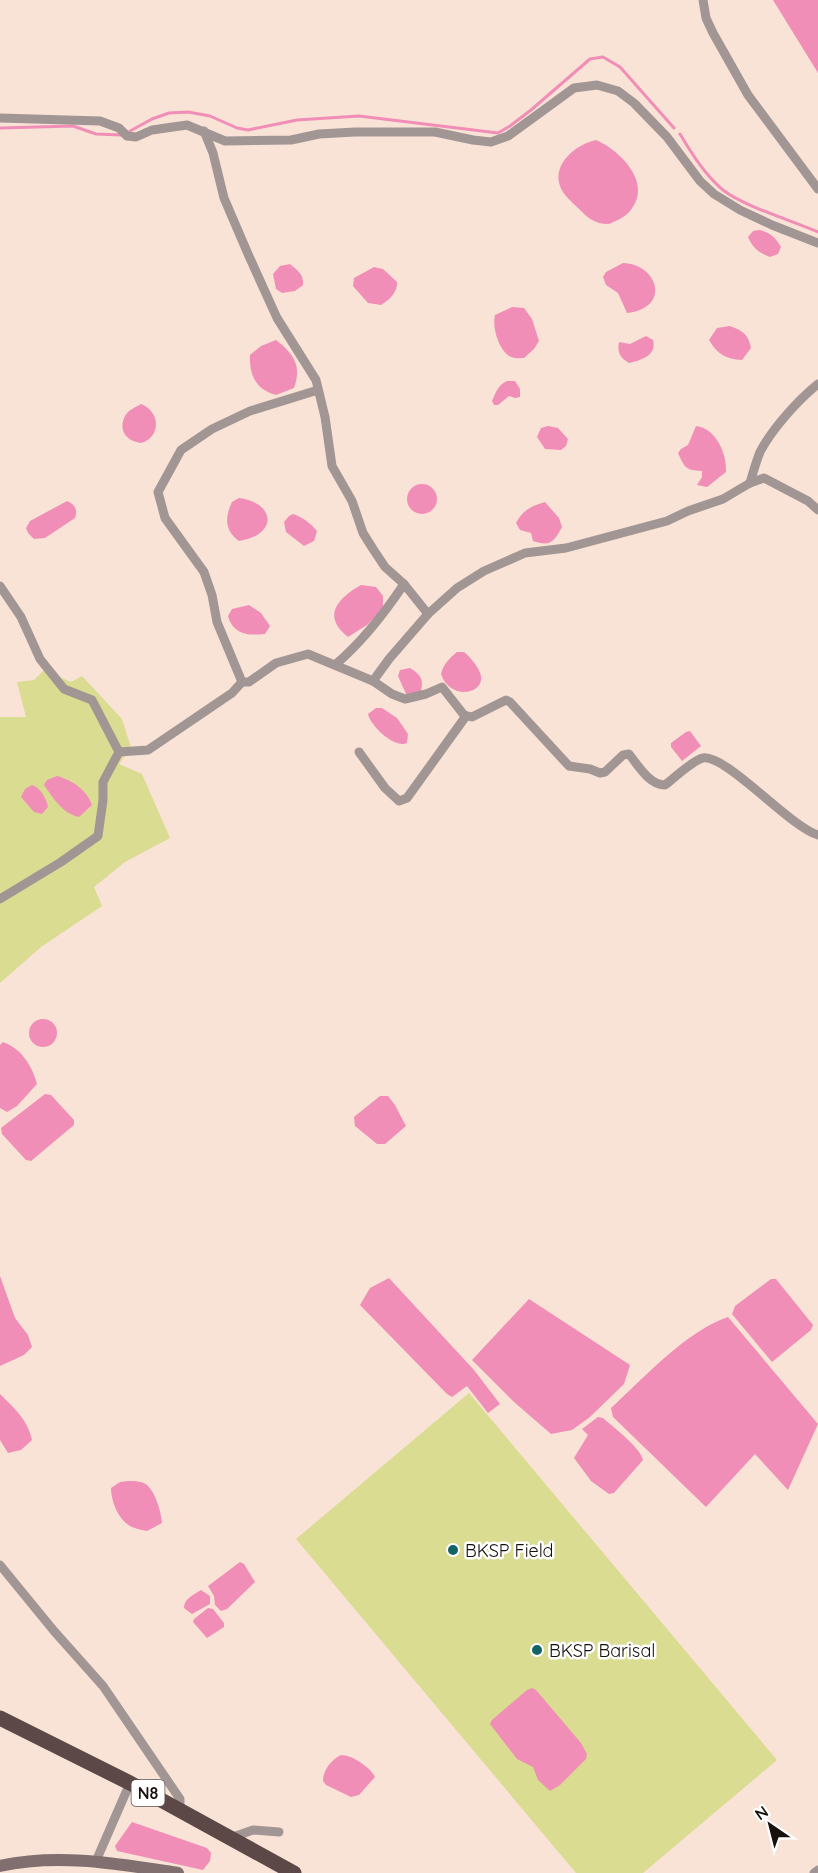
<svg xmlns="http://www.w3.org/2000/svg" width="818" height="1873" viewBox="0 0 818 1873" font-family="Quicksand,sans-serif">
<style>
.green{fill:#d9dc91}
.water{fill:#f18eb7}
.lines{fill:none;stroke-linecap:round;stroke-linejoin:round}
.stream{stroke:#f18eb7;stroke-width:3}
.minor{stroke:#a29695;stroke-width:9}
.secondary{stroke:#806f6e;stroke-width:12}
.trunk{stroke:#5c4847;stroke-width:15}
.poi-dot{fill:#146466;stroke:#fff;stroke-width:2}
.labels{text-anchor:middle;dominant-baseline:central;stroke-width:5;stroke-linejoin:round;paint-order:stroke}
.shield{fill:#fff;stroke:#5d5855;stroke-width:1.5}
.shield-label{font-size:16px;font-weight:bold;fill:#18100c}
.poi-label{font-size:18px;fill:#18100c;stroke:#fff;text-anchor:start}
</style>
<rect width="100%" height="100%" fill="#f9e3d6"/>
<!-- green -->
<g class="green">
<polygon points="44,670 71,682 82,676 122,719 131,748 119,764 142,774 170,838 125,862 94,887 102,906 41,947 0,983 0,717 26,717 17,682 34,680"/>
<polygon points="469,1393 777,1760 643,1873 576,1873 296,1539"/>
</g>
<!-- water -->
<g class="water">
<polygon points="773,0 818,0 818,73"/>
<path d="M596 140C620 150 654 184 630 211 625 217 616 221 609 224 594 224 588 218 578 208 571 201 563 195 560 186 552 163 577 144 596 140Z"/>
<path d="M759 230C770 232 776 238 781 247L778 254 770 257C759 253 753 248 748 237L753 231Z"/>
<path d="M623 263C658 264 672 308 627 313L618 293 606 285 603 277 606 272Z"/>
<path d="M290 264C297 270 304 274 303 285L295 291 282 293 276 289 273 274 280 266Z"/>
<path d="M374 267 383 269 397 282C398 292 389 300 381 305L368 303 353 286 354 278Z"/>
<path d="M512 307 524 308 532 319 539 341 534 349 524 358C519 358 514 359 509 356 498 348 492 327 495 315Z"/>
<path d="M730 326C743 331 748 334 751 348L742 360C726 359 717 354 709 340L717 328Z"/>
<path d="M646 336 653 340C657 356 641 360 629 363 620 358 617 352 619 342L630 344Z"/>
<path d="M276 340C294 354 302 366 294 388L276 395C256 390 249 375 250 355L261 346Z"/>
<path d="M507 381H515L520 389V397L515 398 509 396 498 405H494L492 401C496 392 498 385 507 381Z"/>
<path d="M141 404C160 411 162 437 141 443 126 441 118 430 125 416 128 410 136 407 141 404Z"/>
<polygon points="548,426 558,428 568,439 566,446 561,450 545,449 537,437 541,428"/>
<path d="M696 426C716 428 727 454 726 472L707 487 697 485 702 477V471C685 470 685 468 678 453L681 449 688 445Z"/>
<circle cx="422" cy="499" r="15"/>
<path d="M239 498C276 503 278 535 239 541 224 530 225 517 232 502Z"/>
<path d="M67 501C75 504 78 510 75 518L45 538 34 539 28 533 26 528 30 521Z"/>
<path d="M545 502 559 518 562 527C554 542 550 547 533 541L531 533 520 530 516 523C523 510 531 506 545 502Z"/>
<path d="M293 514C304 518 310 523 317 531L314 541 304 546 286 532 284 522 289 516Z"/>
<path d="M361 585 376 587 383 596V609L367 625 348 637C321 616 338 598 361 585Z"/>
<path d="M249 605 261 613 270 626 265 634C247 636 233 634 228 616L232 609Z"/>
<path d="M457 652H464C470 657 479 667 481 676 484 694 450 701 441 674 443 664 450 658 457 652Z"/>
<path d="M410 668C420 674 424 679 421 691L414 694H406L398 676 400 670Z"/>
<path d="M376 708H382L397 718 408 734 407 743C394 749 370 725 368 714Z"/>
<polygon points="690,731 701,746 682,761 671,747 671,743 686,732"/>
<path d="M57 776C72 780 87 790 92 805L79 817C62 813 54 799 44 785L47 780Z"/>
<path d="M32 785C41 788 46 798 48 807L42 814 34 812 21 797 25 789Z"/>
<circle cx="43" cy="1033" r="14"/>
<path d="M3 1042C22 1049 32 1066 37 1084L17 1106 7 1112 0 1108V1045Z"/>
<polygon points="45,1094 51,1095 74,1120 74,1125 31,1161 26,1160 2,1134 1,1128"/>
<polygon points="380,1096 388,1096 395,1105 406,1126 385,1144 377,1144 355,1126 354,1117"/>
<polygon points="0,1276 15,1318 28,1335 32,1347 24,1355 0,1366"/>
<polygon points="389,1278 474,1370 500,1404 488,1413 467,1386 452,1397 447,1394 360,1305 370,1288"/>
<polygon points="771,1279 776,1279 813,1325 811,1330 772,1362 732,1314 735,1306"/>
<polygon points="529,1299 630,1365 624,1384 590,1417 572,1430 551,1434 514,1402 472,1360"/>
<path d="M728 1317 818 1424 788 1490 755 1454 706 1507 613 1417 611 1408C644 1378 686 1331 728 1317Z"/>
<path d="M0 1394C14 1408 28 1420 32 1440L21 1450 8 1453 0 1440Z"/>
<path d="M598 1417 603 1418C614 1428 641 1448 643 1460L614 1493 609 1494 591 1481 574 1458 588 1435 582 1429Z"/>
<path d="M128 1481C135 1481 143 1481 148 1486 156 1494 161 1512 162 1523L147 1531C143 1530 136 1529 132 1527 119 1521 111 1502 111 1488L120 1482Z"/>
<polygon points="240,1562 244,1564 255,1582 227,1609 221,1611 215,1605 214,1596 208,1586"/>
<path d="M201 1590 210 1596V1604L192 1614 184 1608C184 1598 194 1595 201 1590Z"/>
<polygon points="208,1608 213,1609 224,1623 224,1627 207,1638 193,1622 194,1619"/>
<polygon points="532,1688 536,1690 581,1743 587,1754 586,1759 560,1785 550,1791 538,1780 533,1767 517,1759 490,1724 492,1720 527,1690"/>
<path d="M341 1755C352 1755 370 1767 375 1777L359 1795 351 1797 326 1785 323 1781C323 1770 331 1760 341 1755Z"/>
<polygon points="132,1822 207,1848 211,1853 210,1861 203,1870 117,1851 115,1846"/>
</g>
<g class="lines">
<!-- stream -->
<g class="stream">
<polyline points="0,128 73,126 96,134 121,135"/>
<polyline points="130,131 152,119 169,113 188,112 210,116 237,128 248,130 297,120 359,116 498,133 510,126 531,110 590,59 603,57 620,67 674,128"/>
<path d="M680 134C692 154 705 175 723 190 745 207 791 220 818 232"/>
</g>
<!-- minor -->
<g class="minor">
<polyline points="703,0 706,18 713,33 748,95 818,189"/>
<polyline points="0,118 100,121 119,128 127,136 136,137 152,130 187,125 225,141 291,140 319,134 355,132 435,132 473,140 491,142 508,136 574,88 597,85 618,91 634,103 667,137 700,181 714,194 740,210 772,225 818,243"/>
<polyline points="204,131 213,153 224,198 248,254 277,318 316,380 325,417 332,466 352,501 363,533 373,549 385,567 404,584 428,614"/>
<path d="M750 483C753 473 756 462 760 452 772 429 798 400 818 384"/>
<path d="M0 586 21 617 40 659 64 689 92 700 119 752 148 750 232 693 242 682H249L276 663 308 654 373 681 392 694 405 699 426 694 442 687 464 715 472 717 506 700 510 702 569 766 590 769 600 773 605 772 623 755 629 754C638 765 649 785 665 785 673 779 693 760 703 758 726 754 790 827 818 835"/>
<path d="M335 665C362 642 384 614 404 584"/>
<polyline points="373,681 389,659 428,614 457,588 484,571 525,553 566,548 667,521 688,511 723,499 750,483 764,478 808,501 818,510"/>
<polyline points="242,682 217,622 212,595 204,572 165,518 158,492 181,450 212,429 250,411 318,390"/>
<polyline points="359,752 385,788 399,801 407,798 466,716"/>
<polyline points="0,899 61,862 98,836 103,800 103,782 119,752"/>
<polyline points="0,1565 54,1631 103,1686 180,1799 180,1811"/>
<polyline points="230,1838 253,1830 279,1832"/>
<polyline points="96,1861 130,1783"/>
<polyline points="814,1873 818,1870"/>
</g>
<!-- secondary -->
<path class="secondary" d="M0 1866C59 1853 119 1864 178 1873"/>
<!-- trunk -->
<polyline class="trunk" points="0,1718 130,1783 294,1873"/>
</g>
<!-- markers -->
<g class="poi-dot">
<circle cx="453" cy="1550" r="6"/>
<circle cx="537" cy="1650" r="6"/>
</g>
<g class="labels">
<!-- shield labels -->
<rect class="shield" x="131.5" y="1780" width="33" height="26" rx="4.5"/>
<g class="shield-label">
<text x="148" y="1793">N8</text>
</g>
<!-- poi labels -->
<g class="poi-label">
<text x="465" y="1550">BKSP Field</text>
<text x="549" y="1650">BKSP Barisal</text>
</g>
</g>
<!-- north arrow -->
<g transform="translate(770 1825) rotate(325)" stroke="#ffffff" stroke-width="4.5" paint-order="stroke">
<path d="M0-4.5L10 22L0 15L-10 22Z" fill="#18100c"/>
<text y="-9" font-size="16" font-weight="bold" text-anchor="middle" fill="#18100c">N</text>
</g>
</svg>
